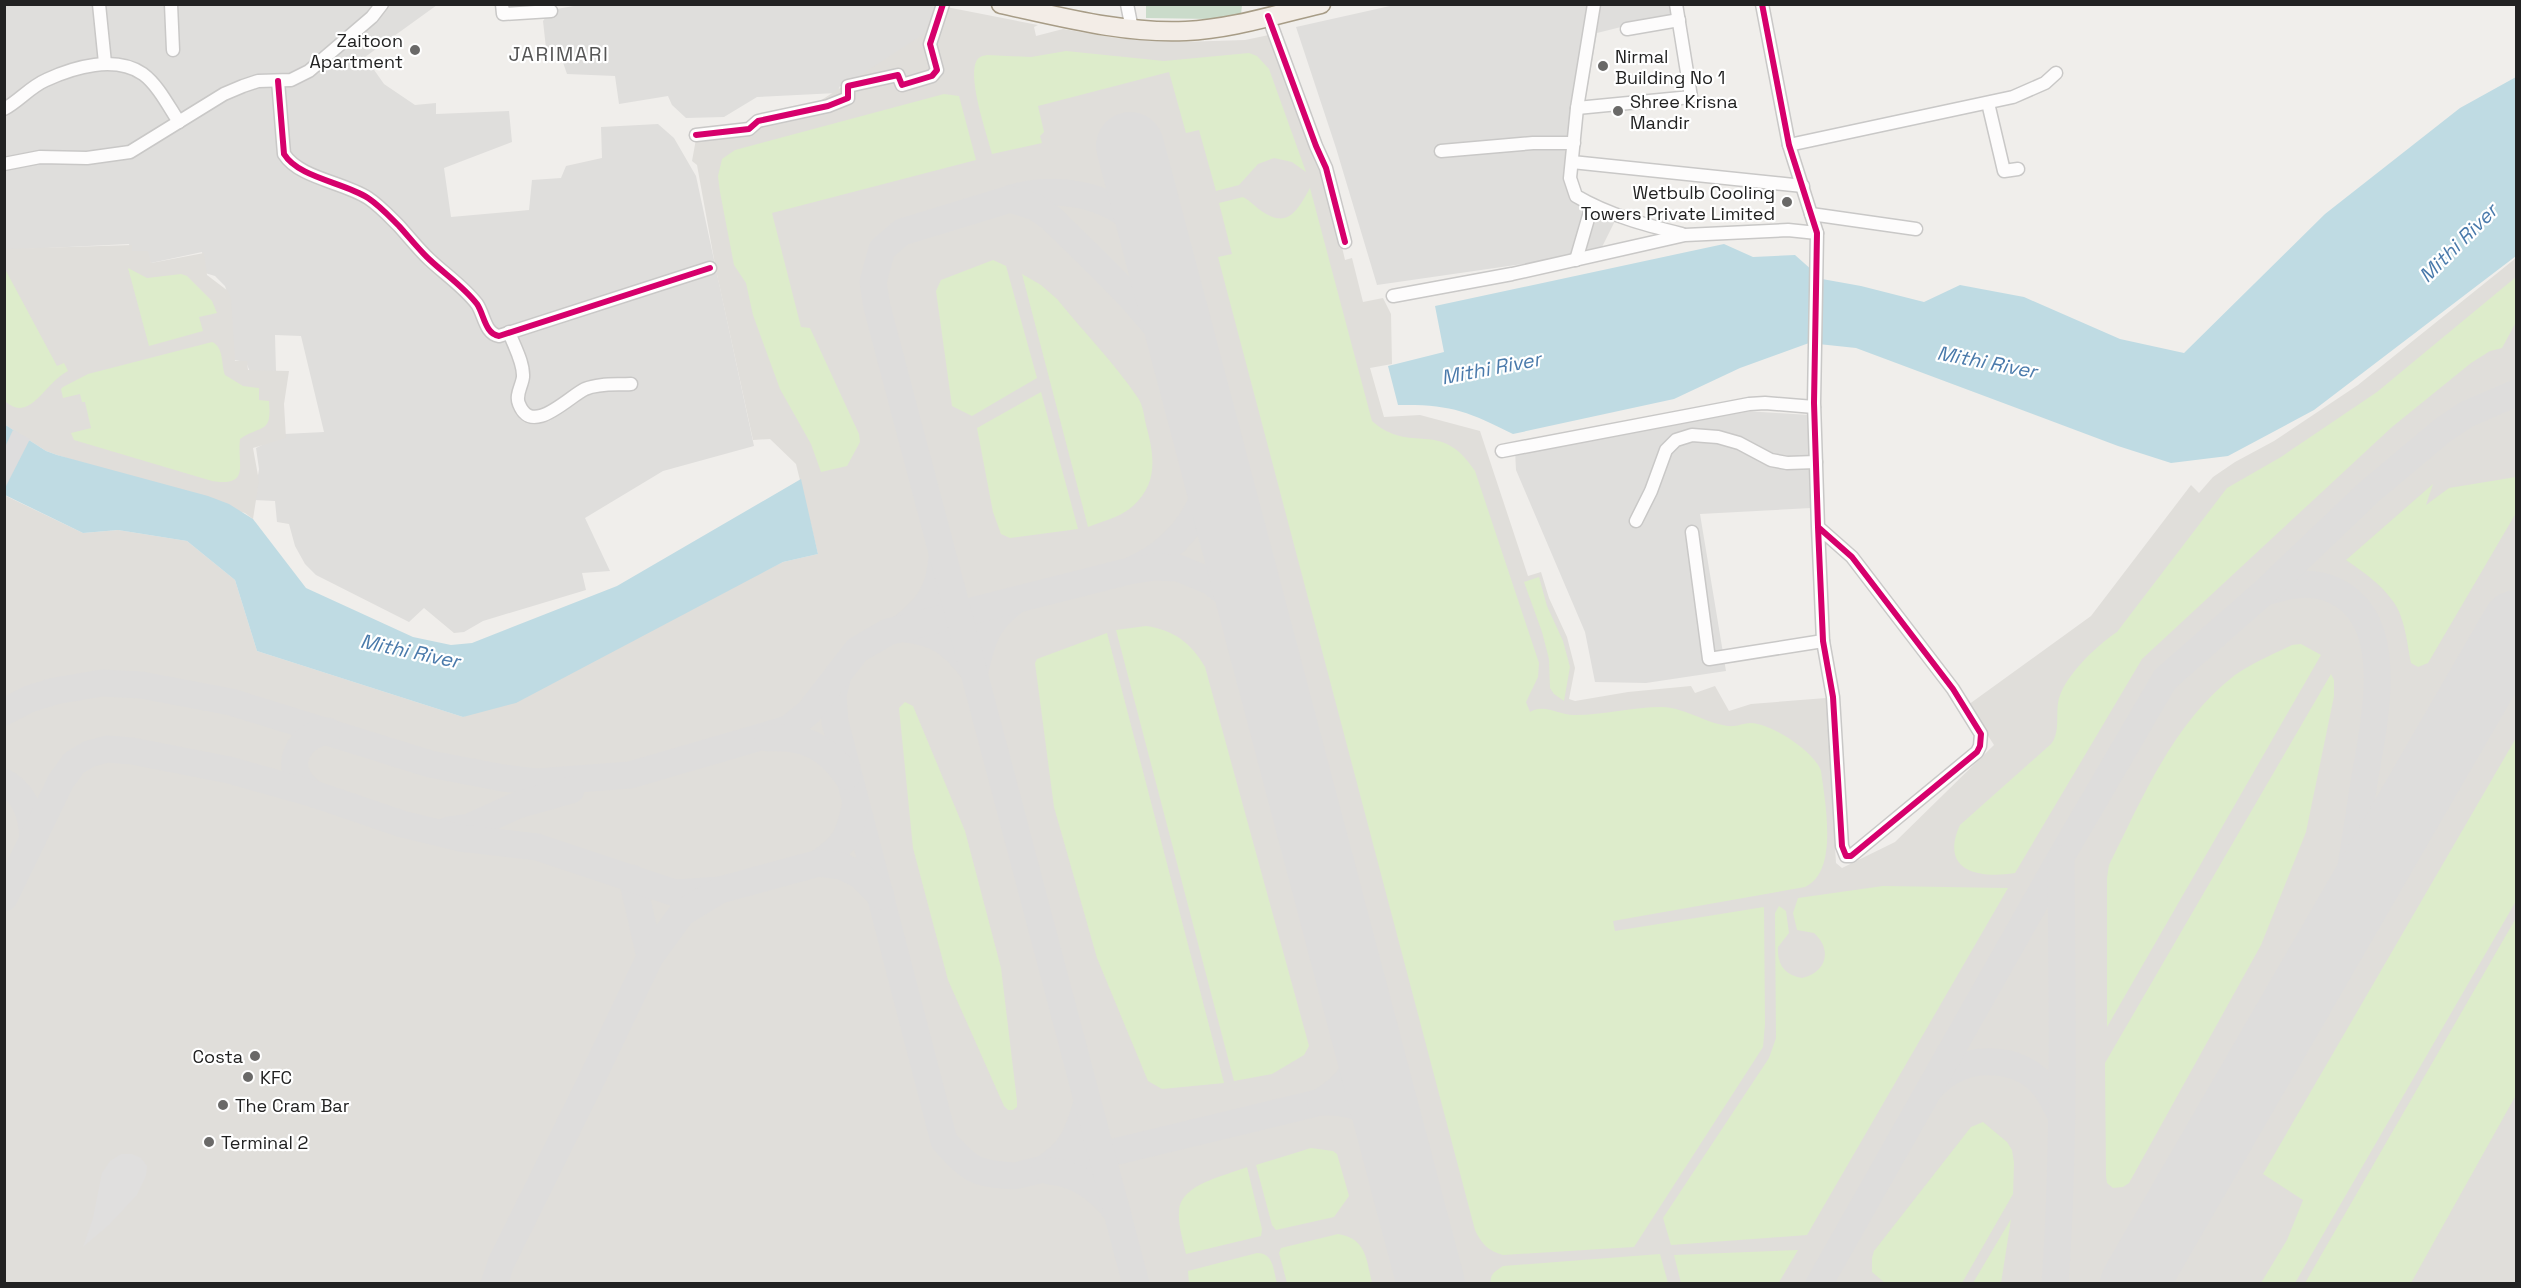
<svg xmlns="http://www.w3.org/2000/svg" width="2521" height="1288" viewBox="0 0 2521 1288" font-family="'Space Grotesk',sans-serif">
<style>
.residential{fill:#dfdedc}
.airport{fill:#e0deda}
.grass{fill:#ddeccb}
.cemetery{fill:#cadbca}
.parking{fill:#e0dfde}
.water{fill:#bfdbe3}
.pier{fill:#dedddd}
.lines{fill:none;stroke-linecap:round;stroke-linejoin:round}
.taxiway{stroke:#dedddc;stroke-width:27}
.runway{stroke:#dedddc;stroke-width:68}
.minor-casing{stroke:#c9c8c7;stroke-width:15}
.primary-casing{stroke:#a79c86;stroke-width:21}
.minor{stroke:#fdfcfc;stroke-width:12}
.primary{stroke:#f3ede7;stroke-width:18}
.cycleway-casing{stroke:#fff;stroke-width:10}
.cycleway{stroke:#d6006c;stroke-width:6}
.poi-dot{fill:#6a6968;stroke:#fff;stroke-width:2}
.labels{text-anchor:middle;dominant-baseline:central;stroke-width:4.5;stroke-linejoin:round;paint-order:stroke}
.poi-label{font-size:18px;fill:#222;stroke:#fff;text-anchor:start}
.neighbourhood-label{font-size:20px;letter-spacing:1.5px;fill:#555;stroke:#fff}
.water-label{font-size:20px;font-style:italic;fill:#4a7aab;stroke:#fff}
</style>
<rect width="100%" height="100%" fill="#f0eeeb"/>
<!-- residential -->
<g class="residential">
<polygon points="585,4 935,5 925,38 887,81 840,86 837,93 757,97 724,117 686,118 672,105 668,96 619,104 615,76 567,74 559,51 546,48 543,21 551,10"/>
<polygon points="1399,4 1680,4 1681,12 1597,33 1573,172 1577,188 1582,193 1620,211 1599,253 1377,285 1336,148 1296,27"/>
<polygon points="4,5 437,5 365,57 384,84 415,105 436,103 436,114 509,111 512,142 444,168 451,217 529,210 532,180 561,178 566,166 602,158 601,127 658,124 674,138 696,176 754,446 663,471 585,518 610,571 582,573 586,590 483,621 464,632 454,633 424,608 409,622 316,575 305,564 295,546 289,524 277,522 275,501 254,500 259,469 256,448 284,434 324,432 301,336 275,335 276,371 250,372 246,362 234,360 230,301 225,286 215,276 205,273 202,252 151,263 145,252 131,251 129,244 5,250"/>
<polygon points="1700,408 1809,415 1811,508 1700,514 1726,671 1646,683 1595,682 1585,632 1516,470 1515,450"/>
</g>
<!-- airport -->
<g class="airport">
<polygon points="936,5 1038,25 1034,27 1036,36 1063,29 1116,38 1181,42 1245,40 1269,35 1323,165 1345,260 1352,258 1363,302 1383,298 1391,314 1392,364 1370,368 1384,417 1420,415 1480,431 1528,576 1541,572 1549,598 1567,637 1575,668 1569,699 1575,701 1628,692 1691,686 1695,693 1715,686 1729,711 1751,704 1826,698 1836,863 1842,868 1895,842 1994,745 1968,705 2091,616 2191,485 2199,493 2213,477 2235,462 2274,441 2358,385 2516,258 2516,1283 5,1283 4,495 83,533 118,530 187,541 235,580 257,651 463,717 783,562 818,554 796,464 770,439 753,440 716,270 697,165 692,161 696,139 749,135 760,123 792,119 924,34"/>
<polygon points="132,245 132,251 148,251 151,263 204,253 207,275 228,291 231,298 235,361 247,361 248,370 289,371 284,404 286,438 253,448 259,481 253,519 245,513 57,455 46,451 4,424 5,249"/>
</g>
<!-- grass -->
<g class="grass">
<path d="M1066 51 1164 61 1249 53 1257 56 1269 69 1306 172 1292 162 1274 158 1258 164 1239 185 1216 191 1199 130 1186 133 1169 72 1038 106 1044 132 1040 136 1042 143 992 154C987 134 968 81 976 62 978 57 982 56 987 55L1031 57Z"/>
<polygon points="944,94 959,96 976,160 772,213 801,327 810,328 859,434 860,442 847,466 821,472 811,444 780,389 753,315 746,283 734,265 720,192 718,176 722,159 735,150"/>
<path d="M1310 188 1372 421C1411 456 1440 417 1475 471L1539 663 1538 677 1526 702 1530 712C1544 703 1559 715 1574 715 1604 715 1633 707 1662 707 1686 708 1705 723 1728 726 1736 727 1744 723 1751 723 1772 724 1814 751 1821 771 1825 802 1839 872 1805 887L1613 921 1615 931 1764 907 1765 1024 1763 1047 1634 1247 1503 1255C1488 1251 1481 1243 1475 1230L1218 257 1232 254 1219 203 1243 197C1251 201 1256 208 1263 212 1289 229 1298 209 1310 188Z"/>
<polygon points="993,260 1006,266 1037,378 972,416 952,406 936,291 941,280"/>
<polygon points="128,268 147,278 181,274 187,276 212,301 217,313 199,317 203,331 149,346"/>
<path d="M5 269 57 366 64 363 68 371C44 383 30 424 5 401Z"/>
<path d="M1022 274 1041 285 1057 299C1082 330 1116 365 1138 398 1143 405 1144 416 1146 425 1154 454 1159 483 1133 506 1121 517 1103 521 1088 527Z"/>
<path d="M2516 277V322L2502 348 2490 351 2471 363 2392 427 2142 659 2015 873C1979 879 1939 871 1960 825L2051 744C2060 733 2056 717 2058 703 2062 678 2096 646 2117 632L2227 488 2281 457 2377 392Z"/>
<path d="M212 342C224 347 221 364 225 375L243 386 259 388V400L269 401C272 435 262 424 240 439 237 465 251 487 212 481L74 440 71 433 91 428 85 402H82L80 394 63 398 61 389 63 387 88 374Z"/>
<polygon points="1041,392 1078,529 1010,538 1001,534 993,512 977,428"/>
<path d="M2516 477V513L2428 663 2418 667 2411 663C2407 643 2405 616 2392 600 2381 584 2362 571 2346 560L2433 484 2426 505 2449 488Z"/>
<polygon points="1539,577 1547,606 1563,641 1570,667 1564,701 1554,694 1550,688 1549,659 1542,632 1524,582"/>
<path d="M1146 626C1174 630 1191 643 1205 667L1309 1046 1304 1055 1272 1074 1234 1081 1116 630Z"/>
<polygon points="1107,633 1224,1083 1162,1089 1148,1081 1097,958 1054,807 1035,663 1037,659"/>
<path d="M2301 644 2321 655 2107 1027V878L2109 865C2143 797 2173 723 2235 675 2252 663 2273 654 2292 645Z"/>
<polygon points="2331,674 2334,680 2334,696 2306,832 2261,945 2129,1183 2123,1187 2113,1188 2107,1183 2106,1175 2105,1063"/>
<polygon points="905,702 913,706 965,831 1001,968 1017,1101 1017,1107 1013,1110 1008,1110 1004,1106 948,980 913,848 899,708"/>
<polygon points="2516,738 2516,901 2295,1283 2261,1283 2287,1240 2303,1200 2263,1174"/>
<path d="M1883 886 2008 888 1807 1235 1671 1245 1663 1218 1769 1058 1776 1038 1775 913 1779 906 1786 911 1789 933 1778 947C1777 965 1785 975 1802 978 1826 973 1833 950 1814 933L1797 930 1793 913 1798 898Z"/>
<polygon points="2516,918 2516,1095 2411,1283 2305,1283"/>
<polygon points="1983,1122 2007,1142 2012,1150 2014,1163 2013,1194 1962,1283 1885,1283 1872,1272 1872,1258 1874,1251 1971,1127"/>
<polygon points="1311,1148 1333,1151 1337,1154 1349,1196 1334,1217 1276,1230 1272,1225 1256,1165"/>
<path d="M1247 1167 1262 1229 1261 1236 1186 1254C1183 1241 1178 1225 1179 1211 1180 1184 1225 1176 1247 1167Z"/>
<polygon points="2011,1219 2001,1283 1973,1283"/>
<path d="M1338 1234C1367 1239 1366 1259 1372 1283H1287L1279 1253 1281 1248Z"/>
<polygon points="1798,1250 1778,1284 1681,1283 1674,1255"/>
<path d="M1257 1253C1274 1253 1273 1270 1277 1283H1189L1188 1271Z"/>
<path d="M1660 1254 1668 1283 1491 1284C1489 1274 1496 1271 1503 1266Z"/>
</g>
<!-- cemetery -->
<polygon class="cemetery" points="1146,5 1242,5 1241,15 1212,19 1146,18"/>
<!-- parking -->
<polygon class="parking" points="121,1154 132,1154 141,1158 147,1166 146,1176 137,1195 109,1225 83,1247 93,1218 102,1173 110,1161"/>
<!-- water -->
<g class="water">
<path d="M2516 77V256L2314 410 2228 456 2171 463 2118 446 1856 348 1809 343 1740 368 1674 399 1513 434C1468 411 1449 404 1398 405L1388 366 1444 352 1435 306 1724 244 1753 257 1795 255 1822 279 1861 286 1924 302 1960 285 2024 297 2120 339 2184 353 2325 214 2460 108Z"/>
<polygon points="4,424 46,451 57,455 208,496 229,504 253,519 306,588 413,637 451,645 472,643 617,586 801,479 818,554 783,562 516,703 463,717 257,651 235,580 187,541 118,530 83,533 5,495"/>
</g>
<!-- pier -->
<polygon class="pier" points="13,430 30,439 5,488 5,447"/>
<g class="lines">
<!-- taxiway -->
<g class="taxiway">
<path d="M1011 198C1056 186 1106 192 1140 227 1147 234 1152 245 1158 253"/>
<path d="M1136 568C1172 551 1197 523 1208 483 1211 472 1209 458 1209 446"/>
<path d="M2266 592C2294 583 2319 579 2344 596 2399 632 2371 735 2363 789 2356 835 2349 880 2342 925"/>
<path d="M904 626C930 606 939 590 942 558"/>
<path d="M905 629C937 632 953 644 972 669"/>
<path d="M975 671C982 639 987 621 1015 601"/>
<path d="M838 676 833 696 835 722 944 1141C970 1170 975 1174 1015 1176L1321 1102C1359 1102 1372 1109 1393 1141"/>
<polyline points="4,712 29,699 55,691 102,683 141,685 231,702 430,764 503,778 537,782 630,775 788,729 809,712 857,650 888,632 1129,571 1155,567 1178,568 1210,581 1238,602 1261,640"/>
<path d="M768 738C804 736 826 746 847 776"/>
<path d="M4 782C26 794 32 816 33 839"/>
<path d="M314 794C282 774 292 737 328 731"/>
<polyline points="448,830 469,827 518,805 571,790"/>
<path d="M819 863C847 843 848 837 856 804"/>
<polyline points="632,878 650,957"/>
<polyline points="4,898 61,781 74,763 89,754 107,749 132,751 229,770 314,794 402,824 460,838 537,847 675,893 720,890"/>
<path d="M1932 1087C1937 1082 1943 1075 1950 1072 1979 1055 2021 1059 2043 1085 2051 1094 2056 1107 2062 1117"/>
<path d="M1321 1102C1354 1081 1358 1067 1364 1029"/>
<path d="M1045 1168C1073 1150 1078 1133 1087 1103"/>
<path d="M1049 1171C1079 1174 1099 1189 1117 1212"/>
<polyline points="494,1284 501,1263 590,1083 650,957 682,913 720,890 819,863 841,866 860,875 881,896"/>
<path d="M1136 1284 877 307 873 282 882 249 902 232 1010 199 1035 207 1051 218C1101 268 1154 314 1190 375"/>
<polyline points="1819,1284 2061,857 2165,679 2262,594 2369,492 2443,430 2467,414 2516,393"/>
<path d="M2055 1284C2065 1142 2062 1001 2061 859"/>
</g>
<!-- runway -->
<g class="runway">
<polyline points="1130,146 1431,1284"/>
<polyline points="2134,1284 2516,624"/>
</g>
<!-- minor casing -->
<g class="minor-casing">
<g id="minor">
<polyline points="99,4 105,63"/>
<polyline points="171,4 173,50"/>
<polyline points="502,4 503,14 551,11"/>
<polyline points="1127,4 1132,29"/>
<path d="M1594 4 1577 108 1570 178 1576 196C1608 215 1646 225 1682 234"/>
<polyline points="1762,4 1789,145 1817,233 1814,403 1818,527 1852,557 1953,689 1981,734 1980,746 1977,752 1851,856 1846,856 1842,846 1833,697 1823,641 1818,527"/>
<polyline points="1268,16 1316,146 1326,168 1345,242"/>
<polyline points="1627,29 1679,20"/>
<path d="M278 81 284 154C299 178 343 182 368 198 380 206 389 216 399 226 409 237 419 250 430 260 446 275 464 287 477 304 484 314 485 334 499 336L710 268"/>
<polyline points="1988,103 2004,171 2018,169"/>
<polyline points="1577,108 1691,97 1676,4"/>
<path d="M4 109C19 101 30 87 46 80 74 67 115 55 143 74 158 85 169 107 179 122"/>
<polyline points="696,135 749,129 758,121 828,106 848,98 848,86 898,75 902,85 932,76 937,70 930,44 943,4"/>
<polyline points="1789,145 2013,97 2045,83 2056,73"/>
<polyline points="1441,151 1533,143 1574,143"/>
<polyline points="1572,162 1803,186"/>
<polyline points="4,164 40,157 87,158 130,152 224,94 243,86 258,81 291,80 309,71 372,17 382,4"/>
<polyline points="1811,214 1916,229"/>
<polyline points="1576,260 1592,205"/>
<polyline points="1393,296 1512,274 1685,235 1788,230 1817,233"/>
<path d="M509 332C514 346 524 363 523 377 522 386 515 395 519 404 532 437 568 397 585 389 599 383 616 385 631 384"/>
<polyline points="1502,451 1749,404 1765,403 1814,407"/>
<polyline points="1636,521 1651,491 1666,450 1676,440 1692,435 1718,437 1739,443 1771,460 1787,463 1816,462"/>
<polyline points="1692,532 1709,659 1823,641"/>
</g>
</g>
<!-- primary casing -->
<g class="primary-casing">
<path id="primary" d="M1001 4C1061 17 1124 34 1186 31 1232 29 1277 14 1321 4"/>
</g>
<!-- minor -->
<use href="#minor" class="minor"/>
<!-- primary -->
<use href="#primary" class="primary"/>
<!-- cycleway casing -->
<g class="cycleway-casing">
<g id="cycleway">
<polyline points="1762,4 1789,145 1817,233 1814,403 1818,527 1852,557 1953,689 1981,734 1980,746 1977,752 1851,856 1846,856 1842,846 1833,697 1823,641 1818,527"/>
<polyline points="1268,16 1316,146 1326,168 1345,242"/>
<path d="M278 81 284 154C299 178 343 182 368 198 380 206 389 216 399 226 409 237 419 250 430 260 446 275 464 287 477 304 484 314 485 334 499 336L710 268"/>
<polyline points="696,135 749,129 758,121 828,106 848,98 848,86 898,75 902,85 932,76 937,70 930,44 943,4"/>
</g>
</g>
<!-- cycleway -->
<use href="#cycleway" class="cycleway"/>
</g>
<!-- markers -->
<g class="poi-dot">
<circle cx="415" cy="50" r="6"/>
<circle cx="1603" cy="66" r="6"/>
<circle cx="1618" cy="111" r="6"/>
<circle cx="1787" cy="202" r="6"/>
<circle cx="255" cy="1056" r="6"/>
<circle cx="248" cy="1077" r="6"/>
<circle cx="223" cy="1105" r="6"/>
<circle cx="209" cy="1142" r="6"/>
</g>
<g class="labels">
<!-- poi labels -->
<g class="poi-label">
<text x="403" y="40" text-anchor="end">Zaitoon<tspan x="403" dy="21">Apartment</tspan></text>
<text x="1615" y="56">Nirmal<tspan x="1615" dy="21">Building No 1</tspan></text>
<text x="1630" y="101">Shree Krisna<tspan x="1630" dy="21">Mandir</tspan></text>
<text x="1775" y="192" text-anchor="end">Wetbulb Cooling<tspan x="1775" dy="21">Towers Private Limited</tspan></text>
<text x="243" y="1056" text-anchor="end">Costa</text>
<text x="260" y="1077">KFC</text>
<text x="235" y="1105">The Cram Bar</text>
<text x="221" y="1142">Terminal 2</text>
</g>
<!-- neighbourhood labels -->
<g class="neighbourhood-label">
<text x="559" y="54">JARIMARI</text>
</g>
<!-- water labels -->
<g class="water-label">
<text transform="translate(2458 243) rotate(-45)">Mithi River</text>
<text transform="translate(1987 362) rotate(11)">Mithi River</text>
<text transform="translate(1491 368) rotate(-11)">Mithi River</text>
<text transform="translate(410 651) rotate(12)">Mithi River</text>
</g>
</g>
<!-- border -->
<rect width="2521" height="1288" fill="none" stroke="#222222" stroke-width="12"/>
</svg>
